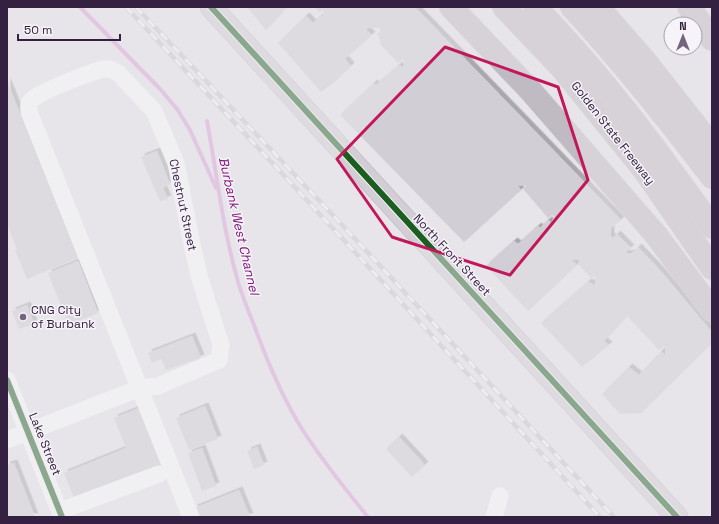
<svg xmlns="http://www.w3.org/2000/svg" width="719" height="524" viewBox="0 0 719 524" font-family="'Space Grotesk',sans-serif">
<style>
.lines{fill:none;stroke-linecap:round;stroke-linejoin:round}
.stream{stroke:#dca2d9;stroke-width:4}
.building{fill:#d2ced5;filter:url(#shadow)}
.major-casing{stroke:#c6c0ca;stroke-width:23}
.highway-casing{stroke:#c6c0ca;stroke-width:24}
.minor{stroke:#fbfbfc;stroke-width:17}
.major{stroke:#d3ced6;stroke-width:21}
.highway{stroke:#c0bac3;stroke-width:22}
.rail-casing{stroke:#cac7cb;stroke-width:4.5}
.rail{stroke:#f6f3f9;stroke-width:3;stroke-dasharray:9;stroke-linecap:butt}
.cycleway-casing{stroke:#f6f3f9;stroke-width:8}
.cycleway{stroke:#1b5e20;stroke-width:6}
.marked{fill:none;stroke:#c2185b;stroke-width:3;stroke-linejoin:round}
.poi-dot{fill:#73657c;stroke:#f6f3f9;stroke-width:1.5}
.labels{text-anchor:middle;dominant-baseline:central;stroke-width:3;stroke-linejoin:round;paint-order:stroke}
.street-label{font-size:12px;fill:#342040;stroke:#f6f3f9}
.poi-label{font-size:12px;fill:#342040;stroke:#f6f3f9;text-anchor:start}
.water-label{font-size:13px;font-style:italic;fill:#81157a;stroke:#f6f3f9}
</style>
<defs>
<filter id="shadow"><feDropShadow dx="3.5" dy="-3.5" stdDeviation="0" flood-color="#0004"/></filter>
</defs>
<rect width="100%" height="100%" fill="#e7e5ea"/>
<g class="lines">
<!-- stream -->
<g class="stream">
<polyline points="80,7 161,90 177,109 190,130 216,188"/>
<path d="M207 121C217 175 223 231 239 285 243 298 249 312 254 325 267 361 282 397 302 429 322 460 345 489 368 517"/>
</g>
</g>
<!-- building -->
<g class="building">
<polygon points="247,7 287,7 266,30"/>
<polygon points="314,7 415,7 621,220 611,228 611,236 613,238 617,234 631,248 626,252 627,254 632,253 638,247 659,269 712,332 712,343 641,413 620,414 602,394 629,367 639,375 661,351 665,355 665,347 664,346 659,350 627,316 604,341 609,345 582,367 541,323 588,282 595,285 595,276 591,278 578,264 580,261 580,260 571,260 577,265 528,311 486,266 514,241 518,244 538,226 540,228 548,220 552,223 554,216 552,215 548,218 523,189 526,186 525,185 518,186 521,190 464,242 340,115 374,83 376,85 399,65 403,68 404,59 398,63 379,43 381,41 377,34 381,31 379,28 368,28 366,30 372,35 345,59 351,66 332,84 321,92 278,43 306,16 313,23 321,16 323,16 323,9 320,12"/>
<polygon points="7,81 78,258 27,279 15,250 17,249 7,225"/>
<polygon points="157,151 170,184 163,188 168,199 160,201 141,157"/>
<polygon points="78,261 98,313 69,325 48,273"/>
<polygon points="27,305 34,324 19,329 12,311"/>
<polygon points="192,336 201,358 166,370 161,359 152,363 148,353"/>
<polygon points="205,406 218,439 189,450 176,418"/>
<polygon points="139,408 162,466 75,500 64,473 126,448 114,418"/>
<polygon points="399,437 425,465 412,477 386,449"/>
<polygon points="257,447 264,465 254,469 247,451"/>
<polygon points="202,448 216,486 202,491 188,453"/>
<polygon points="14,463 35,517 7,517 7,465"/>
<polygon points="239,490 250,517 198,517 194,508"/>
</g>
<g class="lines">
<!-- major casing -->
<g class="major-casing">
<polyline id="major" points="211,7 677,517"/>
</g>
<!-- highway casing -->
<g class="highway-casing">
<g id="highway">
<polyline points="451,7 530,90 656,235 712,310"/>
<polyline points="504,7 561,67 645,171 712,268"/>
<path d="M535 7C601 74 657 150 712 227"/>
<path d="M572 7C622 61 668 119 712 177"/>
<polyline points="598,7 645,61 712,146"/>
<polyline points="689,7 712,39"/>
</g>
</g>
<!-- minor -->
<g class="minor">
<polyline points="7,380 62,517"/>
<path d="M7 440 140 388 158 386 219 360 221 345 200 279 192 245 176 163 154 111 118 73 110 69H102C90 73 33 93 29 103 28 105 29 110 29 112L191 517"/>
<polyline points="60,511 159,474"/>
<polyline points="494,517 500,496"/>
</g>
<!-- major -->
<use href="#major" class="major"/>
<!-- highway -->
<use href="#highway" class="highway"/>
<!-- rail casing -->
<g class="rail-casing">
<g id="rail">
<polyline points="126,7 277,168 600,517"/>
<polyline points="136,7 330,212 614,517"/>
</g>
</g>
<!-- rail -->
<use href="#rail" class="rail"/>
<!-- cycleway casing -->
<g class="cycleway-casing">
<g id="cycleway">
<polyline points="211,7 677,517"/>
<polyline points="7,380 62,517"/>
</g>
</g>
<!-- cycleway -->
<use href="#cycleway" class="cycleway"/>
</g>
<!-- marked area -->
<path d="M0 0H719V524H0ZM445 47 558 87 588 180 510 275 392 237 337 159Z" fill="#e7e5ea" fill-opacity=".55" fill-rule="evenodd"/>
<path class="marked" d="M445 47 558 87 588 180 510 275 392 237 337 159Z"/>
<!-- markers -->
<circle class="poi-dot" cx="23" cy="317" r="4"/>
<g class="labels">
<!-- street labels -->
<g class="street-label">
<text transform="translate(613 133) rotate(52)">Golden State Freeway</text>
<text transform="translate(183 205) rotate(78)">Chestnut Street</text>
<text transform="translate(452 255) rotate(47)">North Front Street</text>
<text transform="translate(45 444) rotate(68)">Lake Street</text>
</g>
<!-- poi labels -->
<g class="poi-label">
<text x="31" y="310">CNG City<tspan x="31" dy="14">of Burbank</tspan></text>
</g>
<!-- water labels -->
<g class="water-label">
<text transform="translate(239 226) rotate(77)">Burbank West Channel</text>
</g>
</g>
<!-- border -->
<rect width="719" height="524" fill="none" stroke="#342040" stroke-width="16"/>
<!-- north arrow -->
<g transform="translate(683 36)"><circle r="19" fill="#f6f3f9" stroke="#a89faf"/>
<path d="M0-3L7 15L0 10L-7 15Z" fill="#73657c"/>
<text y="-6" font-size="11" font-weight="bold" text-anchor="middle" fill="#342040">N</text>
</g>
<!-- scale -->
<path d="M18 34v6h102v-6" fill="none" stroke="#342040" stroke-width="2"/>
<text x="24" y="34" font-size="12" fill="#342040" stroke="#f6f3f9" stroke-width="3" paint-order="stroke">50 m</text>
</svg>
